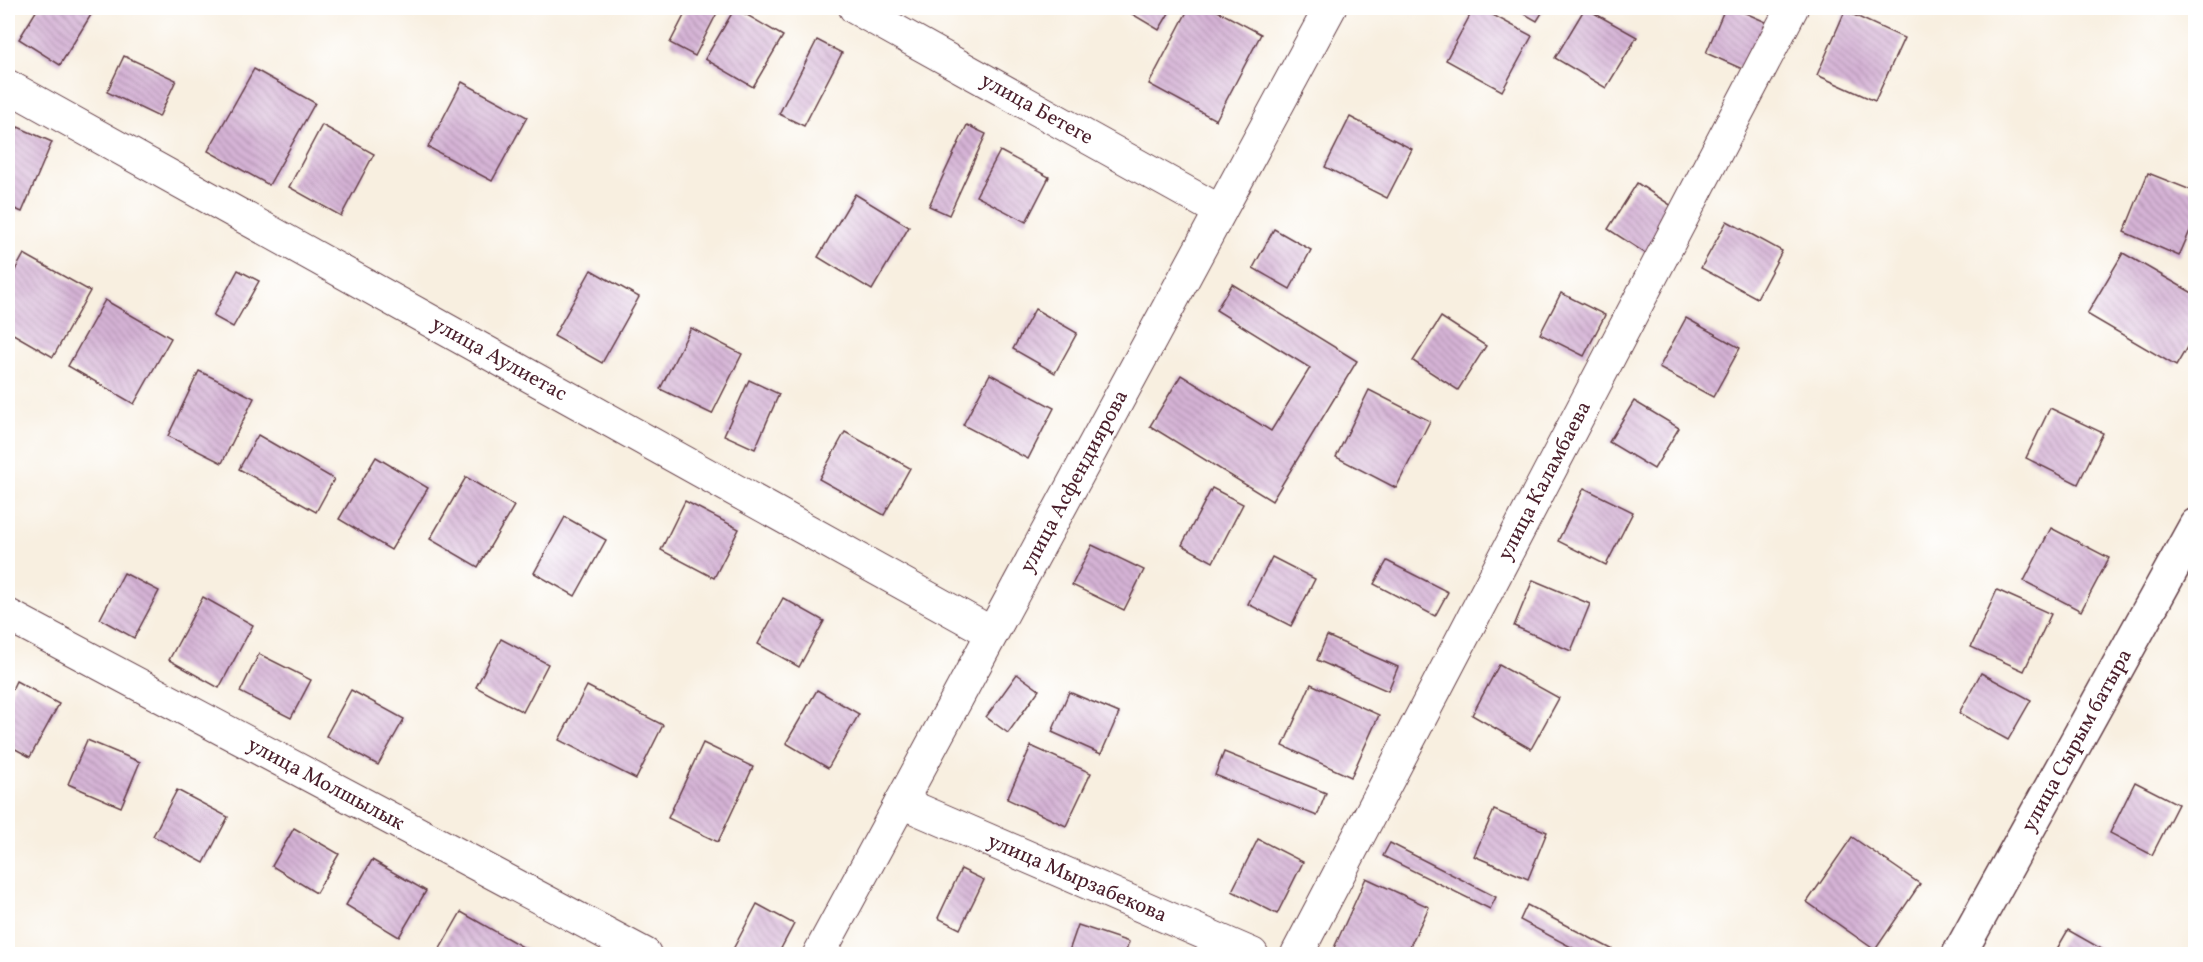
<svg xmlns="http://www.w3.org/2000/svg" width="2203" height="962" viewBox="0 0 2203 962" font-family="Vollkorn,serif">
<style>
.building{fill:url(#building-back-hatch)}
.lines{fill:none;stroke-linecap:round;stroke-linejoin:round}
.street-casing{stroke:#643e46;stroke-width:34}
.secondary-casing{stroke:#643e46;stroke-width:36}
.street{stroke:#fff;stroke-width:32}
.secondary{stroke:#fff;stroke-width:33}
.labels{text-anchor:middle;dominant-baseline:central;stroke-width:4.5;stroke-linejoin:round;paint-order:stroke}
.street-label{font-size:21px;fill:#4a1f2b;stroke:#fff}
</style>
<defs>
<pattern id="building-back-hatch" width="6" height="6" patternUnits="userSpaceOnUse" patternTransform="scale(1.5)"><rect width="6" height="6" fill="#d5b3d6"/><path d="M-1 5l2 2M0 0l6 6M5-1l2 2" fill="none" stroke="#af91ae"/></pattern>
</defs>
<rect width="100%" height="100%" fill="#fff"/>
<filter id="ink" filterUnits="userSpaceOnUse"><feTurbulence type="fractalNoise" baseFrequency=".0167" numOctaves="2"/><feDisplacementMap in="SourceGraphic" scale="12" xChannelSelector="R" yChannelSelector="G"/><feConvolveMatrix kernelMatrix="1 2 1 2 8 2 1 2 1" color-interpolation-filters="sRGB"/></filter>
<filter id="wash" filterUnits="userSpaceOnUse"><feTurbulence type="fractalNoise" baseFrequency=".008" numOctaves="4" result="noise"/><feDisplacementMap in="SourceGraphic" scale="24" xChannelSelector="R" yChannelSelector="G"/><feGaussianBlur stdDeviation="1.35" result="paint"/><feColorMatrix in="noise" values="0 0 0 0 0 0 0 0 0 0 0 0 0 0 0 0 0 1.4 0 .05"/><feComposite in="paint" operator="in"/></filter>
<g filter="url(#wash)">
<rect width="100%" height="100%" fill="#f8efe0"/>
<g id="blocks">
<!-- building -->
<g class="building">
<polygon points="38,8 90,8 94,10 60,65 19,39"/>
<polygon points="688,8 710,8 718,11 695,56 670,43"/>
<polygon points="735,8 783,36 753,87 705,59"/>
<polygon points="1122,8 1172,8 1159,30"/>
<polygon points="1189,8 1212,8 1261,34 1216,120 1149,84"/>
<polygon points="1474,8 1480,8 1532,36 1502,91 1446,60"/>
<polygon points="1514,8 1545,8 1537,21"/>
<polygon points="1585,8 1637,37 1606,88 1555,58"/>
<polygon points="1725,8 1734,8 1768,23 1747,71 1706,53"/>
<polygon points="1845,11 1904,38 1875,101 1817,75"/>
<polygon points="817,40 842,53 804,126 779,114"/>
<polygon points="124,56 176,80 159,117 107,92"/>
<polygon points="254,69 315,103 269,185 208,151"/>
<polygon points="462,82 527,117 492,181 428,147"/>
<polygon points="1350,117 1412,149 1387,198 1325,167"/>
<polygon points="322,125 374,154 341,216 289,187"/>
<polygon points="967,125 986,134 949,215 929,206"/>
<polygon points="18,127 52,142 22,212 8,206 8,151"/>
<polygon points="1000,151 1049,177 1026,222 976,196"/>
<polygon points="2148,173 2196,192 2196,217 2179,256 2124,232"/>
<polygon points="1637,183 1681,212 1651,257 1608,229"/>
<polygon points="855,194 909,227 872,290 818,257"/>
<polygon points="1727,221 1782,251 1757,298 1701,268"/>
<polygon points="1274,229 1311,250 1290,289 1253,268"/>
<polygon points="2123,253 2196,295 2196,332 2176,366 2087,314"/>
<polygon points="24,254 90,291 53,357 8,331 8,283"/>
<polygon points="238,270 259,281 233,327 213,316"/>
<polygon points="591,270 639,297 602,363 554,336"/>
<polygon points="1232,284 1357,361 1272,501 1150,426 1181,375 1271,431 1310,368 1216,310"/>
<polygon points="1561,293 1605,315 1584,356 1540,334"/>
<polygon points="105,300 171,338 134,404 68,366"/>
<polygon points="1035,309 1077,333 1055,373 1013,349"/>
<polygon points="1441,317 1486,346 1458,390 1413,361"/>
<polygon points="1686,318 1740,348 1713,397 1659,368"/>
<polygon points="691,328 742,354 712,414 660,389"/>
<polygon points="199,371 254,398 222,463 168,436"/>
<polygon points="990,374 1054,408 1028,459 963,425"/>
<polygon points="749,380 779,394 755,449 724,435"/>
<polygon points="1369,390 1430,421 1396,488 1336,457"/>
<polygon points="1634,401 1679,428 1654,469 1609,442"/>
<polygon points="2050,408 2103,433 2078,484 2026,458"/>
<polygon points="845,432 910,468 884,515 819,479"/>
<polygon points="258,435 334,479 316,512 239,469"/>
<polygon points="376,457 428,488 391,550 339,519"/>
<polygon points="466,477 514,506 478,567 430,539"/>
<polygon points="1212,488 1243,504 1213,562 1182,545"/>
<polygon points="1584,488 1633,512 1606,565 1558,541"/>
<polygon points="685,501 739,529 714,578 661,550"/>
<polygon points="565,517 606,540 575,596 534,573"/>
<polygon points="2051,528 2109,558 2081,611 2024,581"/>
<polygon points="1092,545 1144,570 1124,610 1072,585"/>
<polygon points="1272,557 1315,579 1291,626 1248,604"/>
<polygon points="1387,561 1448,592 1435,616 1374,584"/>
<polygon points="124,573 159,591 134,638 100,619"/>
<polygon points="1533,580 1590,604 1571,651 1514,626"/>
<polygon points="1997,590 2051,614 2024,671 1971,647"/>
<polygon points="203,597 253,625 219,688 169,660"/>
<polygon points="783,598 824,621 799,667 758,644"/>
<polygon points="1327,636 1398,667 1388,691 1317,660"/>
<polygon points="501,639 548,664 523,712 476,687"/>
<polygon points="259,654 311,680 291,718 240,692"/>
<polygon points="1499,665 1559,698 1531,749 1472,715"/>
<polygon points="1981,673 2031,700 2008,740 1959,713"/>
<polygon points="1017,674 1039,690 1008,733 986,717"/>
<polygon points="16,681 59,704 30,757 8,745 8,698"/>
<polygon points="1311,684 1379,715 1351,777 1283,746"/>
<polygon points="587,686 663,725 636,779 559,740"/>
<polygon points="351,690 404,719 378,765 326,736"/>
<polygon points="817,690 859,714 828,768 786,743"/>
<polygon points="1069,692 1119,713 1101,754 1052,732"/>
<polygon points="87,740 140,762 121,807 68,784"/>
<polygon points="703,743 753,767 718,842 668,818"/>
<polygon points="1031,746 1091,773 1066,826 1007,799"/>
<polygon points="1224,752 1326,793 1317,816 1215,775"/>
<polygon points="2135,782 2178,804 2152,855 2110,833"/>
<polygon points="177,790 228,817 204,863 153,836"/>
<polygon points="1494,810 1547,832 1528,879 1474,856"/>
<polygon points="294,828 339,854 316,893 272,866"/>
<polygon points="1852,837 1920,884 1875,950 1807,902"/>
<polygon points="1258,839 1303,862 1277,914 1232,891"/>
<polygon points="1390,843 1496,897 1490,909 1383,856"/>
<polygon points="372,860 426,891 399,937 346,905"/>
<polygon points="961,869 984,880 960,929 938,918"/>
<polygon points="1366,878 1429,907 1406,954 1343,954 1333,950"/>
<polygon points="757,904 794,924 778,954 734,954 731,953"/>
<polygon points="1527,905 1621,954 1584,954 1520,920"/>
<polygon points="461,912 528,950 525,954 437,954"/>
<polygon points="1078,925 1129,942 1125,954 1068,954"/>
<polygon points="2068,930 2107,952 2106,954 2054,954"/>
</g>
</g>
</g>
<g filter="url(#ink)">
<use href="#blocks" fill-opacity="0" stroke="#643e46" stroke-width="1.5"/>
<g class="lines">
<!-- street casing -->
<g class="street-casing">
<g id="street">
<path id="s1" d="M855 8 1220 211"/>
<path id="s2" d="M8 86 992 633"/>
<path id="s3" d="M8 615 645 954"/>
<path id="s4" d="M901 802 1252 954"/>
<path id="s5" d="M819 954 1330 8"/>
<path id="s6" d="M1297 954 1792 8"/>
</g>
</g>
<!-- secondary casing -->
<g class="secondary-casing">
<g id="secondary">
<path id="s7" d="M1959 954 2196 525"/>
</g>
</g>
<!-- street -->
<use href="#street" class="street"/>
<!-- secondary -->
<use href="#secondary" class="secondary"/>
</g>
</g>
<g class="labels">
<!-- street labels -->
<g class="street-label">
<text stroke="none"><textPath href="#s1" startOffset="208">улица Бетеге</textPath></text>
<text stroke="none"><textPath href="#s2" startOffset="562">улица Аулиетас</textPath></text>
<text stroke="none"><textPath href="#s5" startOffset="537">улица Асфендиярова</textPath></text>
<text stroke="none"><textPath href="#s6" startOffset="534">улица Каламбаева</textPath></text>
<text stroke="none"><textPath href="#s7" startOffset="244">улица Сырым батыра</textPath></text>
<text stroke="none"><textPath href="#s3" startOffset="360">улица Молшылык</textPath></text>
<text stroke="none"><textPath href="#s4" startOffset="192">улица Мырзабекова</textPath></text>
</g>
</g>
<!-- margin -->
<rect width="2203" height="962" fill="none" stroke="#fff" stroke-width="30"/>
</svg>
